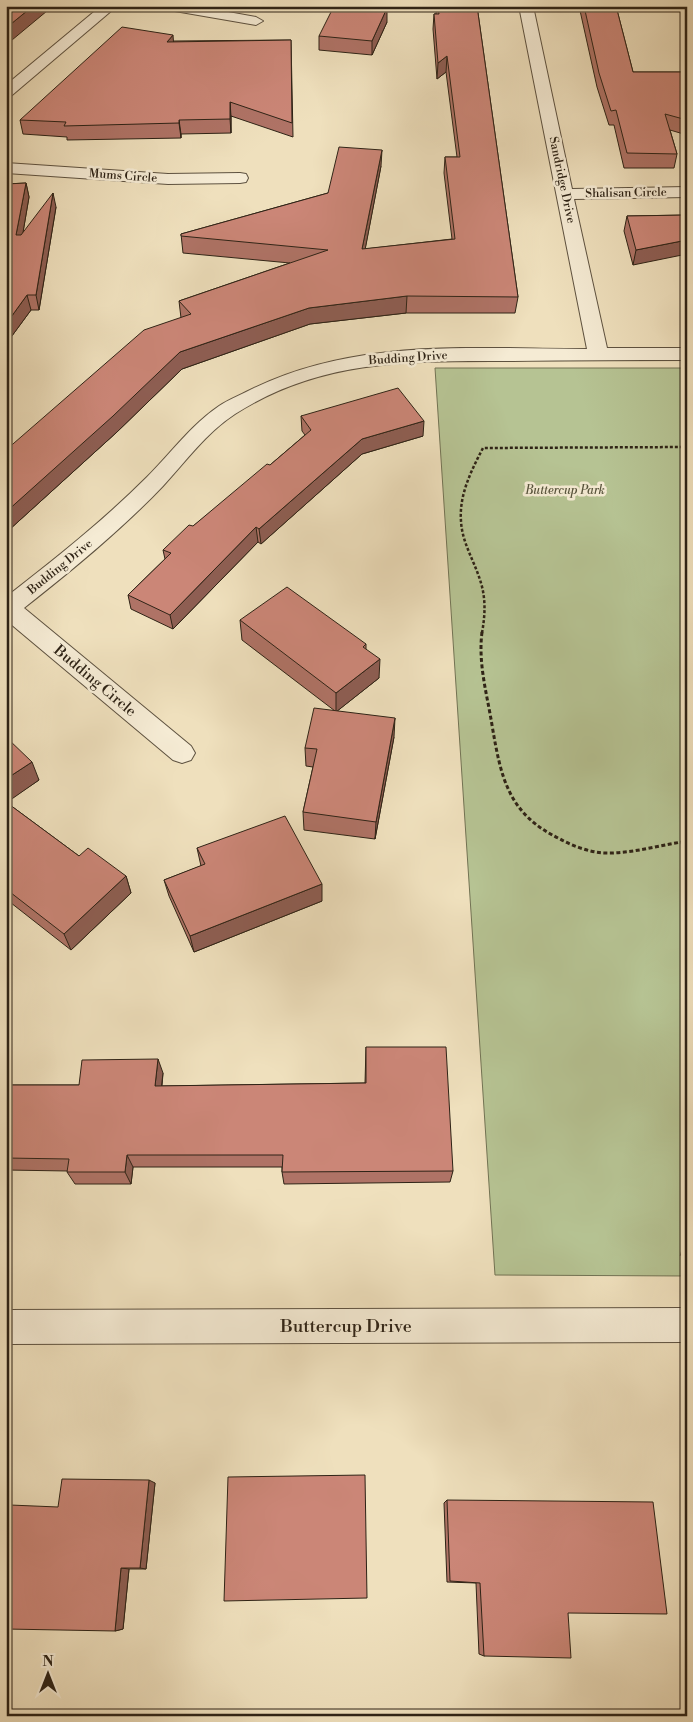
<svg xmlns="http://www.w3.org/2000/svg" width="693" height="1722" viewBox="0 0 693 1722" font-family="'Libre Bodoni',serif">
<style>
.green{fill:#b6c393;stroke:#727354}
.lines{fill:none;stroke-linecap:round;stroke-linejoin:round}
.street-casing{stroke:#5e5240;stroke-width:2}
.path-far2{stroke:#2e2316;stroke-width:2.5;stroke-dasharray:3 2;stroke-linecap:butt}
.path-far1{stroke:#2e2316;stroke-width:3;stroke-dasharray:4 2.5;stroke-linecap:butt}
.path{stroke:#2e2316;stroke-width:4.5;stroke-dasharray:5 3;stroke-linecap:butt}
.street{fill:#f5ebd4;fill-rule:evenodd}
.wall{fill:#af7366;stroke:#2e2316}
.shaded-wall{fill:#8e5e53;stroke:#2e2316}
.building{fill:#cb8677;stroke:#2e2316}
.labels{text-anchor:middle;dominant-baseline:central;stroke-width:5;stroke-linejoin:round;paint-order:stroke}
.far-street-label{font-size:12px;fill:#2e2316;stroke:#f5ebd4}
.far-park-label{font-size:12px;font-style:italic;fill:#57533c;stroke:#f5ebd4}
.street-label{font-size:15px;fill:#2e2316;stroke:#f5ebd4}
.near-street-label{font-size:18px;fill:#2e2316;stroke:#f5ebd4}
</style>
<rect width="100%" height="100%" fill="#efe0bd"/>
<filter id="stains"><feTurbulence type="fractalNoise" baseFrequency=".004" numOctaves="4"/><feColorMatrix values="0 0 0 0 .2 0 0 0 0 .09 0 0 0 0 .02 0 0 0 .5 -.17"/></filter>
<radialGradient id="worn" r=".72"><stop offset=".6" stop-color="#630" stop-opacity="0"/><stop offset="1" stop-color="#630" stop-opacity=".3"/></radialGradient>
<!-- green -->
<polygon class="green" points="435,368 687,368 687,1276 495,1275"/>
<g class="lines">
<!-- street casing -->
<g class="street-casing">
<g id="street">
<polygon points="101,6 117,6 11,96 6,98 6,85"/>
<polygon points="162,6 195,6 256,17 263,21 256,25 169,10"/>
<path d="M519 6H533L572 189 687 187V197L574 199 607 348H687V360C629 360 571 360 513 361 413 361 322 358 235 414 206 433 186 461 163 486 120 531 72 570 24 608L191 746 195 753 191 760 182 763 173 760 6 620V597C55 559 103 521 147 477 171 453 191 425 219 406 228 400 238 396 246 392 352 337 472 349 587 349Z"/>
<polygon points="6,163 168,174 240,173 246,174 248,178 246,182 240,183 168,184 6,173"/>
<polygon points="687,1308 687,1342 6,1344 6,1310"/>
</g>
</g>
<!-- path-far2 -->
<path class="path-far2" d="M482 633C485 616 486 600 481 583 475 562 462 543 461 521 459 495 471 471 483 448L687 447"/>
<!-- path-far1 -->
<g class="path-far1">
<path d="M482 632C478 664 487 694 492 725 501 778 508 814 560 839 573 846 589 852 603 853 630 854 656 846 682 842L687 869"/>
<polyline points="682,842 687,841"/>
</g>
<!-- path -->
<polyline class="path" points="682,1256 687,1238"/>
<!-- street -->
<use href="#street" class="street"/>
</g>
<!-- wall -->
<g class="wall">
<polygon points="436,6 477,6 518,297 515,313 406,313 310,324 182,369 117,432 9,530 6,528 6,450 181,318 179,301 290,263 183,253 181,234 328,193 381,166 365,249 452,239 444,173 445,157 457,157 446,72 437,79 433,29 434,14 436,14"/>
<polygon points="579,6 616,6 633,72 687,72 687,135 670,130 677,154 674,168 624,168 614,125 609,125 597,87"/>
<polygon points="387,22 372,55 319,50 319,36"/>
<polygon points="291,40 293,137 231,116 231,133 181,134 181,138 67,140 67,137 23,134 20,120 174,41"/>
<polygon points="26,183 29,197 23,232 56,207 39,310 31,310 6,344 6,184"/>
<polygon points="687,215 633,265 624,231 627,216"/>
<polygon points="301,416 423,436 362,454 261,544 258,542 173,629 131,609 128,595 165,559 163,550 270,465 305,435 302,431"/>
<polygon points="240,620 366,644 366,649 379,678 337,711 394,737 375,839 304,830 303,812 313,767 306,766 305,748 335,711 242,640"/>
<polygon points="6,737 39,780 6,802 79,856 126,876 131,893 71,950 6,899"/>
<polygon points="197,848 322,901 194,952 169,896 164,880 201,866"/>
<polygon points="366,1047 453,1171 450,1182 284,1184 282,1172 282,1167 133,1167 131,1184 75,1184 67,1172 68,1171 6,1170 6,1085 79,1085 163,1073 162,1086 365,1083"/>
<polygon points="155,1483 146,1569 129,1569 123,1629 115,1631 58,1507"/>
<polygon points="447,1500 568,1613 484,1656 479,1654 476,1583 447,1582 444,1503"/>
</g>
<!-- shaded-wall -->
<g class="shaded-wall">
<polygon points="33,6 53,6 6,45 6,28"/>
<polygon points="387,8 387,22 372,55 372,41"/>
<polygon points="173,35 174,49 167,42"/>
<polygon points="447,56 446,72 437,79 438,63"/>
<polygon points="230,102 231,116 231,133 230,119"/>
<polygon points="179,120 181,134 181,138 179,123"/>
<polygon points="382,150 381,166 362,266 362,249"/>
<polygon points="26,183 29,197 20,250 16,235"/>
<polygon points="53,193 56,207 39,310 36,295"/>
<polygon points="687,240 687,254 633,265 636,250"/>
<polygon points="27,295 31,310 6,344 6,324"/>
<polygon points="407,296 406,313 310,324 182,369 117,432 9,530 6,520 6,512 180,352 309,308"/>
<polygon points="424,421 423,436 362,454 261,544 259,529 362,439"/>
<polygon points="256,527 258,542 173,629 170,615"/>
<polygon points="380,659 379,678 336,712 336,693"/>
<polygon points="395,718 394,737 375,839 376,822"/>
<polygon points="32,762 39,780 6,803 6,779"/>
<polygon points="126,876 131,893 71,950 64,934"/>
<polygon points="322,884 322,901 194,952 190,936"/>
<polygon points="158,1059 163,1073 160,1099 155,1086"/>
<polygon points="127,1155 133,1167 131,1184 125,1172"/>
<polygon points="149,1480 155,1483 146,1569 140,1568"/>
<polygon points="121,1568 129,1569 123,1629 115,1631"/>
</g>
<!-- building -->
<g class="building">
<polygon points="6,6 33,6 6,28"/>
<polygon points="334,6 385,6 387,8 372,41 319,36"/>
<polygon points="438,6 477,6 518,297 407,296 309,308 180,352 113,416 6,512 6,450 144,330 191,314 179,301 328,250 181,236 181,234 328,193 339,147 382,150 362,249 455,239 445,157 460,157 447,56 438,63 434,14 439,14"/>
<polygon points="584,6 616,6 633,72 687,72 687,120 665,114 677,154 627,153 616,110 611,111 599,73"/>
<polygon points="122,27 173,35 167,42 291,40 292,123 230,102 230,119 179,120 179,123 64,126 66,122 20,120"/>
<polygon points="26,183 16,235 21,235 53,193 36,295 27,295 6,324 6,184"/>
<polygon points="687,215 687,240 636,250 627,216"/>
<polygon points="398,388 424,421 362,439 259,529 256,527 170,615 128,595 171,553 163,550 189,525 193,526 267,464 270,465 311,430 301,416"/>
<polygon points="287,587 366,644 363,647 380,659 336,693 240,620"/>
<polygon points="314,708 395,718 376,822 303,812 317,749 305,748"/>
<polygon points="6,737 32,762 6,779"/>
<polygon points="6,802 79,856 88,848 126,876 64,934 6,889"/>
<polygon points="285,816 322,884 190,936 164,880 205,864 197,848"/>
<polygon points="366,1047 446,1047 453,1171 282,1172 283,1155 127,1155 125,1172 67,1172 69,1159 6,1158 6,1085 79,1085 82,1060 158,1059 155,1086 366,1083"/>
<polygon points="365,1475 367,1598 224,1601 228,1477"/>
<polygon points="62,1479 149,1480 140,1568 121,1568 115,1631 6,1629 6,1530 10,1505 58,1507"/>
<polygon points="447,1500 653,1502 667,1614 568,1613 571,1658 484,1656 480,1583 450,1581"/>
</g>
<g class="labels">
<!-- far-street labels -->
<g class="far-street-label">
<text transform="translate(123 176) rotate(4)">Mums Circle</text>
<text transform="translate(562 180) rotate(78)">Sandridge Drive</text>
<text transform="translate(626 193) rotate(-1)">Shalisan Circle</text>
<text transform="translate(408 358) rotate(-4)">Budding Drive</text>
<text transform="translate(60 567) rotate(-39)">Budding Drive</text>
</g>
<!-- far-park labels -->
<g class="far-park-label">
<text x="565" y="490">Buttercup Park</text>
</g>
<!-- street labels -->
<g class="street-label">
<text transform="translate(95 681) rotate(40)">Budding Circle</text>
</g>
<!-- near-street labels -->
<g class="near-street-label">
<text x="346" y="1326">Buttercup Drive</text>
</g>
</g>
<!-- margin -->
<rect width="693" height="1722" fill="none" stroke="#efe0bd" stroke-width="25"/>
<rect x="8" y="8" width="678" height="1707" fill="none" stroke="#2e2316" stroke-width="2.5"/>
<rect x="12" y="12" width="668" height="1697" fill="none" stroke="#2e2316"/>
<!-- north arrow -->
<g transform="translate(48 1674)" stroke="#f5ebd4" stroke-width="4" paint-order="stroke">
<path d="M0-4L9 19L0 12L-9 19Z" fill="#2e2316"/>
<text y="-8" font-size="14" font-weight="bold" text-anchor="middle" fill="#2e2316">N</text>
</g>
<rect width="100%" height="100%" filter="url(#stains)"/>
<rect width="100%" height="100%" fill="url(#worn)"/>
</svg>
